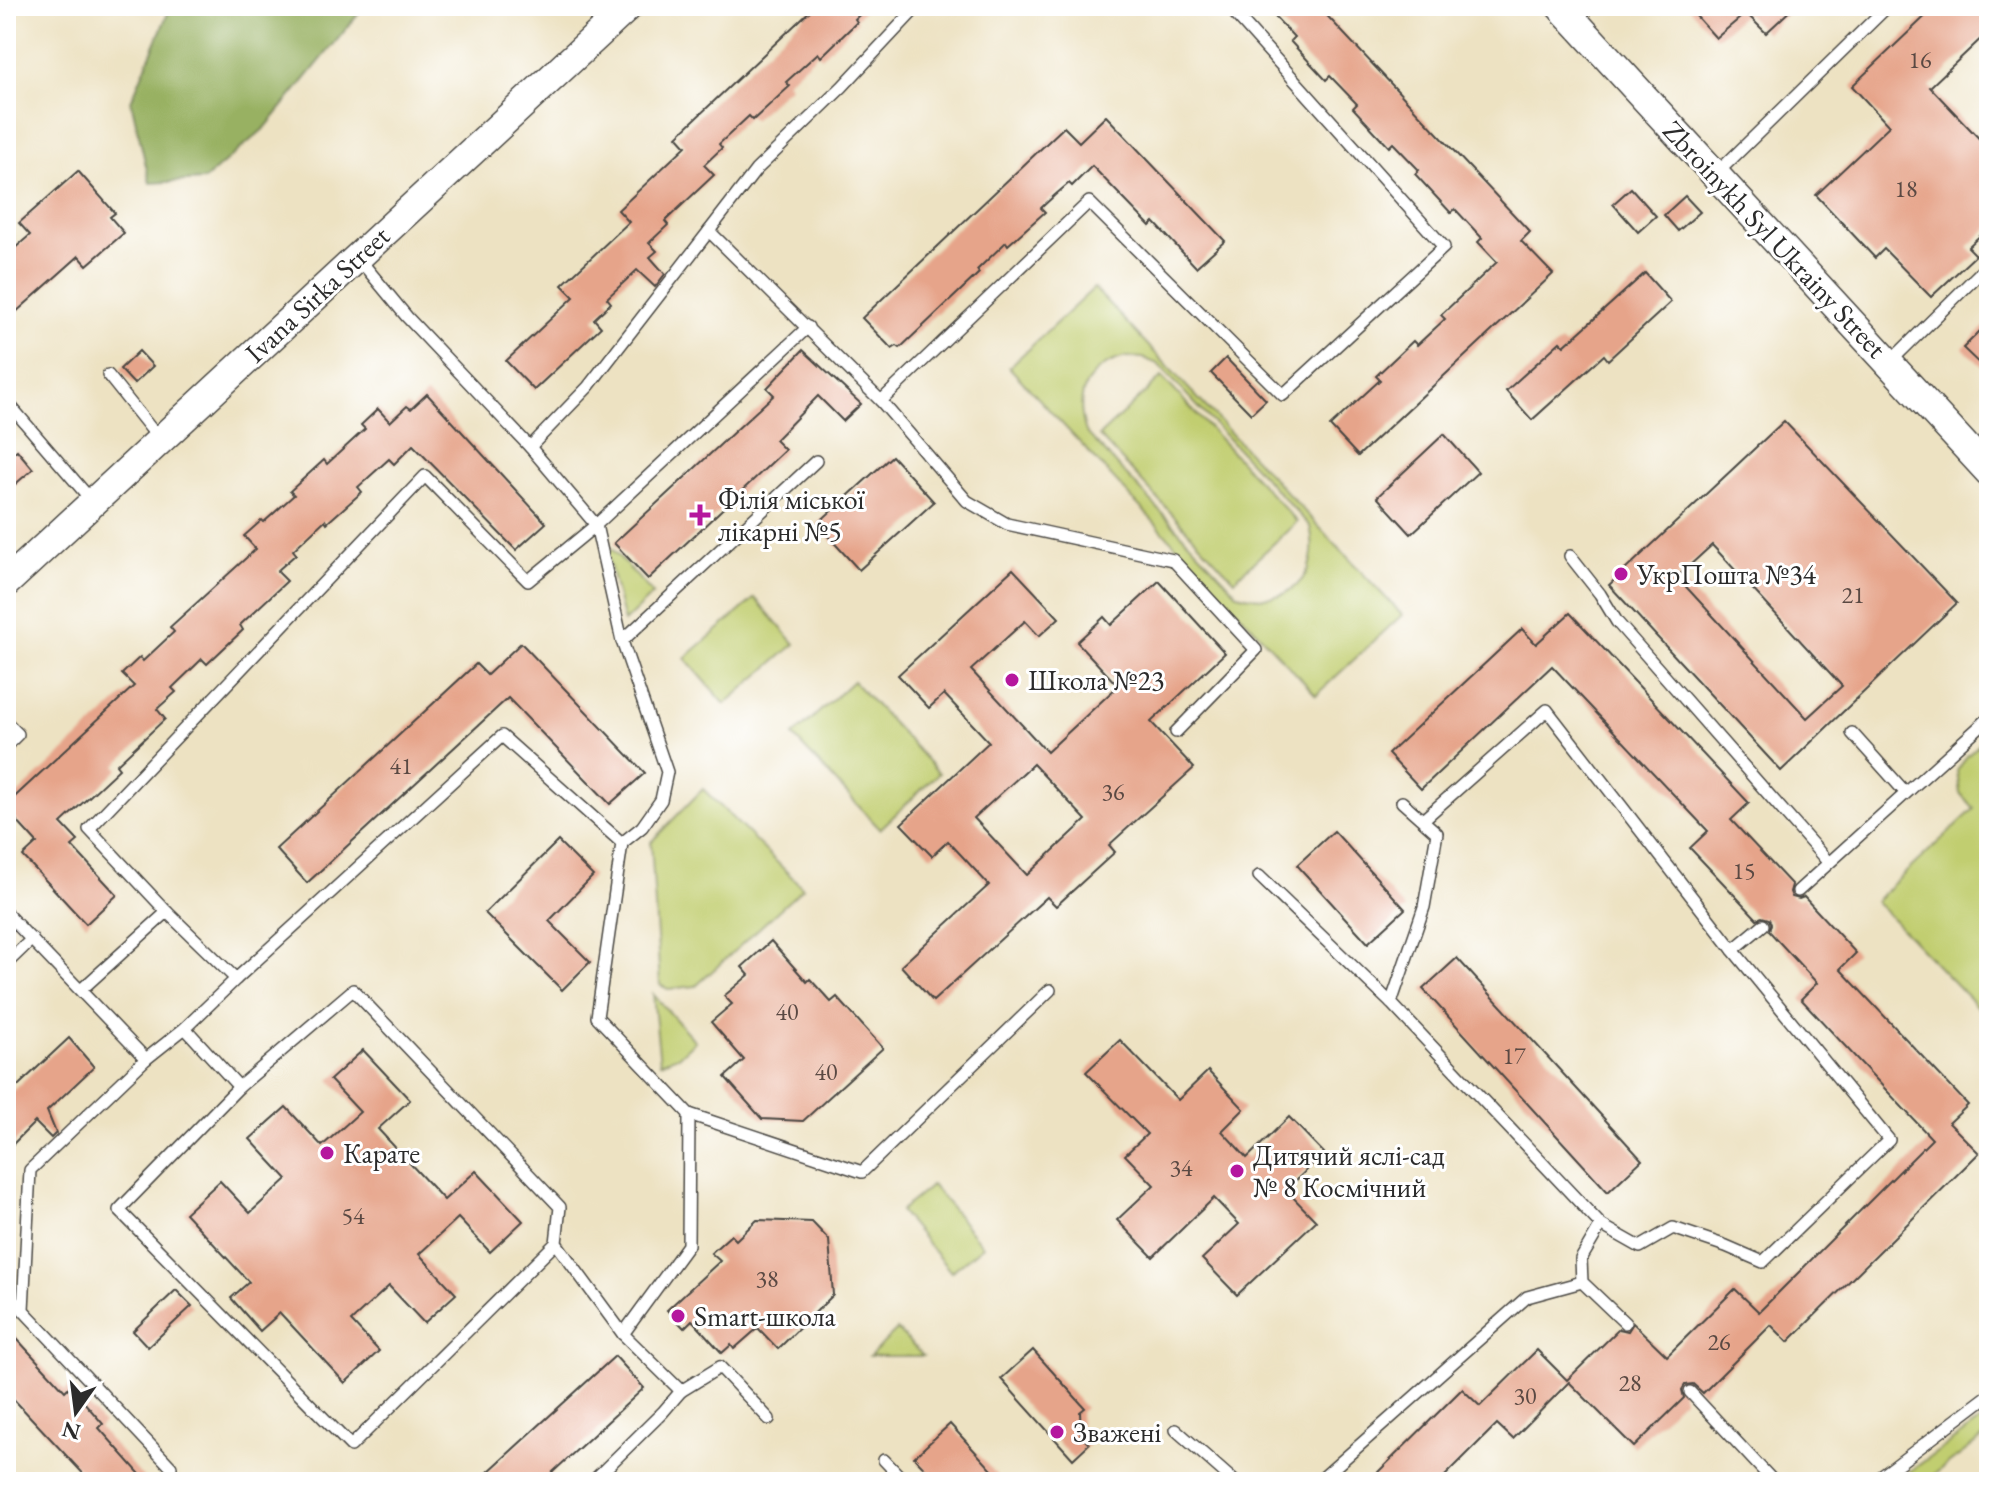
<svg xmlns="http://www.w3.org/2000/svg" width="1995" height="1488" viewBox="0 0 1995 1488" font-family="'EB Garamond',serif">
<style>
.green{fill:#c1ce6f;stroke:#767c4d;stroke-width:2;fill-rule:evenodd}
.forest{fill:#98b162;stroke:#626e46;stroke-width:2}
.building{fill:#e6a48a;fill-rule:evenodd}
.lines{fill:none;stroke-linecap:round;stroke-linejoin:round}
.service-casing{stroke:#484642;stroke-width:14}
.tertiary-casing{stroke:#484642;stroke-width:31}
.service{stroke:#fff;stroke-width:11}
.tertiary{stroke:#fff;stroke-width:28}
.poi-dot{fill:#b5179e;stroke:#fff;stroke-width:3}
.labels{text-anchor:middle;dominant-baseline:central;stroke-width:6;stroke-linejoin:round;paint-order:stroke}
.number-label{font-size:24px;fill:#5a4943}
.street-label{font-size:28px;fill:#2b2b2b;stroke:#fff}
.poi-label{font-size:28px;fill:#2b2b2b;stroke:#fff;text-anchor:start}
</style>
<rect width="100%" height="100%" fill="#fff"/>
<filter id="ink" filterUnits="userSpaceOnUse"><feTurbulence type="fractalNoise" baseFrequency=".0125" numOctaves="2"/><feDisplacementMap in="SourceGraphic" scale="16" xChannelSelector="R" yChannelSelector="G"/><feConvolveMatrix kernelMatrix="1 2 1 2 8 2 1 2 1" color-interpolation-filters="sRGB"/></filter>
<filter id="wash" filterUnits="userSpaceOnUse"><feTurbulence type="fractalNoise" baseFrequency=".006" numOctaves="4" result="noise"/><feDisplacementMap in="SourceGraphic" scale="32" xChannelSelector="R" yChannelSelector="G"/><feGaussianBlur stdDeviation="1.8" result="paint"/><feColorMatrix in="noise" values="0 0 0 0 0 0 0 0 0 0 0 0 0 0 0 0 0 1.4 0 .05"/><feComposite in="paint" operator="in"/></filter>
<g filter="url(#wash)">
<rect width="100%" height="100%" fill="#ede2c2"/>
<!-- green -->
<g class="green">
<path d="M1094 288 1402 615 1316 695 1009 367ZM1126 357 1143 358 1158 364 1310 526C1322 577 1288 609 1238 594L1086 432C1073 394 1087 367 1126 357Z"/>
<polygon points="1162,377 1297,522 1234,580 1099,436"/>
<polygon points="612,549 653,594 624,622 607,554"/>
<polygon points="755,598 795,644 725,704 685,658"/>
<polygon points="853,681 939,773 880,829 793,736"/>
<polygon points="1989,735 1989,1019 1875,901 1974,809 1960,793 1957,771 1967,756"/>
<polygon points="703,789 803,888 696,986 668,989 660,985 651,842"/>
<polygon points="653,994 695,1041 680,1055 660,1063"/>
<polygon points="932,1185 983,1246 951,1272 900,1211"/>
<polygon points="897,1330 923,1356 870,1356"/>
<polygon points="1989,1415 1989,1433 1924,1482 1895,1482"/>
</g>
<!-- forest -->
<polygon class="forest" points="171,6 365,6 266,127 204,180 150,183 131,101"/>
<g id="blocks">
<!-- building -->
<g class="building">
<polygon points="815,6 869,6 855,19 857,22 821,57 818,53 786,82 790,86 753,120 749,116 719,144 722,148 704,165 714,175 665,221 668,225 649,243 657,251 650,257 665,274 655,287 637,270 607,298 611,303 594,319 601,327 534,390 506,361 574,297 562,285 629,222 618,210 686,146 677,136"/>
<polygon points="1265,6 1318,6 1530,232 1521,241 1553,274 1358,456 1330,426 1380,380 1376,376 1413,341 1417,345 1445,319 1441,315 1497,262 1478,242 1482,238 1455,209 1451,213 1415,174 1419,170 1393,143 1389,147 1353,108 1357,104 1330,76 1326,80 1290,41 1294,37"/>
<polygon points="1687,6 1795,6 1766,33 1746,13 1716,38"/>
<polygon points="1936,6 1989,6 1989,31 1930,87 1989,149 1989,227 1968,247 1976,255 1931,297 1884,249 1875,258 1816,195 1889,126 1852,86"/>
<polygon points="1106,116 1225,241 1196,267 1154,222 1150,226 1092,166 1072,186 1069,183 1055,195 1041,208 1045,212 1008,245 1006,242 977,270 979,273 900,348 897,346 892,349 862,318 1064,127 1079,142"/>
<polygon points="78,171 115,213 110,217 124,233 87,265 79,256 6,321 6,256 30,235 19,223"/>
<polygon points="1631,188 1656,216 1638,232 1613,204"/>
<polygon points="1685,196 1700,212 1678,231 1664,215"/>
<polygon points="1645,273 1671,302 1608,360 1604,355 1532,420 1506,391 1560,342 1564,346"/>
<polygon points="1989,322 1989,373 1963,348"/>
<polygon points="803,350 861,404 843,421 818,396 775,440 785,450 648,579 614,543 774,395 767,388"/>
<polygon points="139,351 153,366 134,384 120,369"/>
<polygon points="1226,358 1266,400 1251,414 1211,373"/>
<polygon points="427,394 546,523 516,550 413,445 394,464 389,459 358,487 362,492 327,523 325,520 293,550 296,554 277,571 287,581 240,625 243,630 207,664 202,659 172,688 176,692 157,709 165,719 116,765 119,769 61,823 78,841 72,846 117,895 86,924 23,856 37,843 6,809 6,805 134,686 122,674 140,657 143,661 174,632 170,627 256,549 244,536 262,520 264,522 294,495 290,491 324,460 327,464 365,429 361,425 378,409 390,422 407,406 411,409"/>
<path d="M1784 421 1957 603 1781 771 1609 585ZM1712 545 1842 686 1807 718 1677 577Z"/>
<polygon points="1444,434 1478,472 1411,534 1377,497"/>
<polygon points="17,450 33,469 6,492 6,459"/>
<polygon points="892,456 934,502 859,570 817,524"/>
<path d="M1013 569 1059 618 1039 636 1025 621 971 670 1047 752 1118 686 1077 642 1104 617 1111 625 1159 581 1225 653 1151 722 1194 768 1109 845 1115 852 1056 906 1047 897 933 1001 901 966 989 885 948 841 932 856 901 824 989 742 944 694 929 708 898 675ZM1033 764 1086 820 1027 875 974 818Z"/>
<polygon points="1570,613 1749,803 1731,820 1792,885 1790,892 1792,897 1799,899 1804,897 1856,953 1840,969 1968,1105 1949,1123 1979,1153 1788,1342 1771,1325 1703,1393 1693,1384 1685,1385 1682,1390 1684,1398 1634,1447 1569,1382 1513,1439 1497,1424 1439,1482 1368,1482 1462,1389 1480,1406 1537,1350 1567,1380 1619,1329 1628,1331 1633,1323 1667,1356 1735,1289 1759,1312 1932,1139 1801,999 1817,983 1769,931 1771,924 1769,919 1762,917 1757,919 1690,848 1708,831 1552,666 1421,789 1388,754 1522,629 1536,644"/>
<polygon points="521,643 645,773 610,804 508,698 307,883 276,849 476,664 487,675"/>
<polygon points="1334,831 1405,909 1368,943 1297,865"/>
<polygon points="558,841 593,876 549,921 590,962 562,990 485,913"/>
<polygon points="771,941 807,982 810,979 831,1002 837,997 883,1048 803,1121 762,1119 725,1077 744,1060 711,1022 732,1004 724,996 749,975 742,967"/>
<polygon points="1457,958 1642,1160 1608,1192 1423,989"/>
<polygon points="69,1038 94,1067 47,1111 56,1133 51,1138 35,1122 6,1151 6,1097"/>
<polygon points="1120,1040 1178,1100 1208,1071 1244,1109 1222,1131 1247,1158 1289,1117 1324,1153 1286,1190 1316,1221 1237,1295 1202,1259 1239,1224 1214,1198 1153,1257 1117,1220 1154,1185 1125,1155 1147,1134 1086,1072"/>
<polygon points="363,1050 410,1100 378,1129 444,1200 476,1171 523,1221 490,1252 458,1218 419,1254 456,1294 424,1323 389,1286 351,1321 379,1351 345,1383 280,1313 260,1331 231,1298 249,1282 185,1213 220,1181 250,1213 287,1179 250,1139 286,1107 322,1146 360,1112 330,1080"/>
<polygon points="757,1220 812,1222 829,1240 833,1295 778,1349 758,1328 734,1349 731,1345 722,1353 692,1320 684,1328 667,1310 720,1261 711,1253 731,1235 736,1240"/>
<polygon points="176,1290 192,1306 148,1347 133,1331"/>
<polygon points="6,1327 65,1391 70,1386 103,1424 99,1428 147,1482 91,1482 6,1391"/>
<polygon points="1033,1350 1085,1408 1080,1412 1081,1436 1089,1444 1073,1459 1001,1379"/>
<polygon points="615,1356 644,1388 617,1413 542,1482 477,1482"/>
<polygon points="950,1424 1003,1482 938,1482 914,1457"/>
</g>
</g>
</g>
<g filter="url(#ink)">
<use href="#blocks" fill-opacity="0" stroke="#484642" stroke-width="2"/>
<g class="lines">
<!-- service casing -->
<g class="service-casing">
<g id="service">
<polyline points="1986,63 1989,66"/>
<polyline points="1716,174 1888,6"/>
<polyline points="709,231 756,170 842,87 918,6"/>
<polyline points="359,259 407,317 530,447 596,525 622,641 667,772 661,800 642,827 622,843 597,1017 689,1114 688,1245 623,1334"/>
<polyline points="1889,363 1989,264"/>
<polyline points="108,375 160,440"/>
<polyline points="6,381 8,403 92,501"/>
<polyline points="881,401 1089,202 1283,395 1444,247 1228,6"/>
<polyline points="530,447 588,387 709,231 881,401 967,501 1007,524 1173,560 1256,650 1176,732"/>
<polyline points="1570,556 1600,594 1617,622 1828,862"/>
<polyline points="622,641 816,461"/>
<polyline points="6,722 18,734 6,746"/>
<polyline points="1852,733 1905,792"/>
<polyline points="1424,819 1547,710 1733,950 1889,1140 1763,1262 1726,1246 1673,1228 1640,1247 1601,1225 1581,1259 1582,1282 1625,1323"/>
<polyline points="1259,876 1391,1003 1601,1225"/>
<polyline points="1798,891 1989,718"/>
<polyline points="167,912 89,829 425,476 528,581 596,525 808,327"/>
<polyline points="6,913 146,1059 185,1028 236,979 167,912 82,989"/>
<polyline points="1733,950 1763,925"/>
<polyline points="6,964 32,939"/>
<polyline points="236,979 502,736 622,843"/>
<polyline points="1391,1003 1424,907 1437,833 1402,802"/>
<polyline points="185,1028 239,1087"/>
<polyline points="146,1059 30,1170 23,1310 171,1467"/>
<polyline points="689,1114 862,1172 1050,990"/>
<polyline points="556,1243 351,1446 119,1210 239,1087 353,990 560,1207 556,1243 623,1334 681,1391 663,1412 592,1482"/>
<polyline points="681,1391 720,1367 769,1419"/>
<polyline points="1690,1392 1774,1482"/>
<polyline points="1176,1430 1235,1482"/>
<polyline points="884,1460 905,1482"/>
<polyline points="1318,1482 1527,1297 1582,1282"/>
<polyline points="1874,1482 1989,1395"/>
</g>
</g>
<!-- tertiary casing -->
<g class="tertiary-casing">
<g id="tertiary">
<polyline points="1560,6 1989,472"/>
<polyline points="6,583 629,6"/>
</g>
</g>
<!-- service -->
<use href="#service" class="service"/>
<!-- tertiary -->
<use href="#tertiary" class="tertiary"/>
</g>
</g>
<!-- markers -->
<g class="poi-dot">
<path d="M696 503h8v8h8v8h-8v8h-8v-8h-8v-8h8z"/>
<circle cx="1621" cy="574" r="8"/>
<circle cx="1012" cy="680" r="8"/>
<circle cx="327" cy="1153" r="8"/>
<circle cx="1237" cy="1171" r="8"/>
<circle cx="678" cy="1316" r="8"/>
<circle cx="1057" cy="1432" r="8"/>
</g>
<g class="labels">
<!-- number labels -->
<g class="number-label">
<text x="1920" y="59">16</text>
<text x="1906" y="188">18</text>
<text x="1853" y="594">21</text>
<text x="401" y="765">41</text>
<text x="1113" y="791">36</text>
<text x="1744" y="870">15</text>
<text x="787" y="1011">40</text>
<text x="1514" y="1055">17</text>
<text x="826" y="1071">40</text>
<text x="1181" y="1167">34</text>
<text x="353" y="1215">54</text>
<text x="767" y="1278">38</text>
<text x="1719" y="1341">26</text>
<text x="1630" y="1382">28</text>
<text x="1525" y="1395">30</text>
</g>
<!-- street labels -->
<g class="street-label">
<text transform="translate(1775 239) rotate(47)">Zbroinykh Syl Ukrainy Street</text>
<text transform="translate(317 294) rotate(-43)">Ivana Sirka Street</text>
</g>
<!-- poi labels -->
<g class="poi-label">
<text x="718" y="499">Філія міської<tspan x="718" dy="32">лікарні №5</tspan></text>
<text x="1637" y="574">УкрПошта №34</text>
<text x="1028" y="680">Школа №23</text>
<text x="343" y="1153">Карате</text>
<text x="1253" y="1155">Дитячий яслі-сад<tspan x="1253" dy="32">№ 8 Космічний</tspan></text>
<text x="694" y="1316">Smart-школа</text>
<text x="1073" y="1432">Зважені</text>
</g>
</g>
<!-- margin -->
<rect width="1995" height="1488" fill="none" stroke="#fff" stroke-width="32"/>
<!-- north arrow -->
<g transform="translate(76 1412) rotate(194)" stroke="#ffffff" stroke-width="6" paint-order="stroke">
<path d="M0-6L14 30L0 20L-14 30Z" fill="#2b2b2b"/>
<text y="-12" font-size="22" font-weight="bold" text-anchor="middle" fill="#2b2b2b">N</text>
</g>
</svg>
